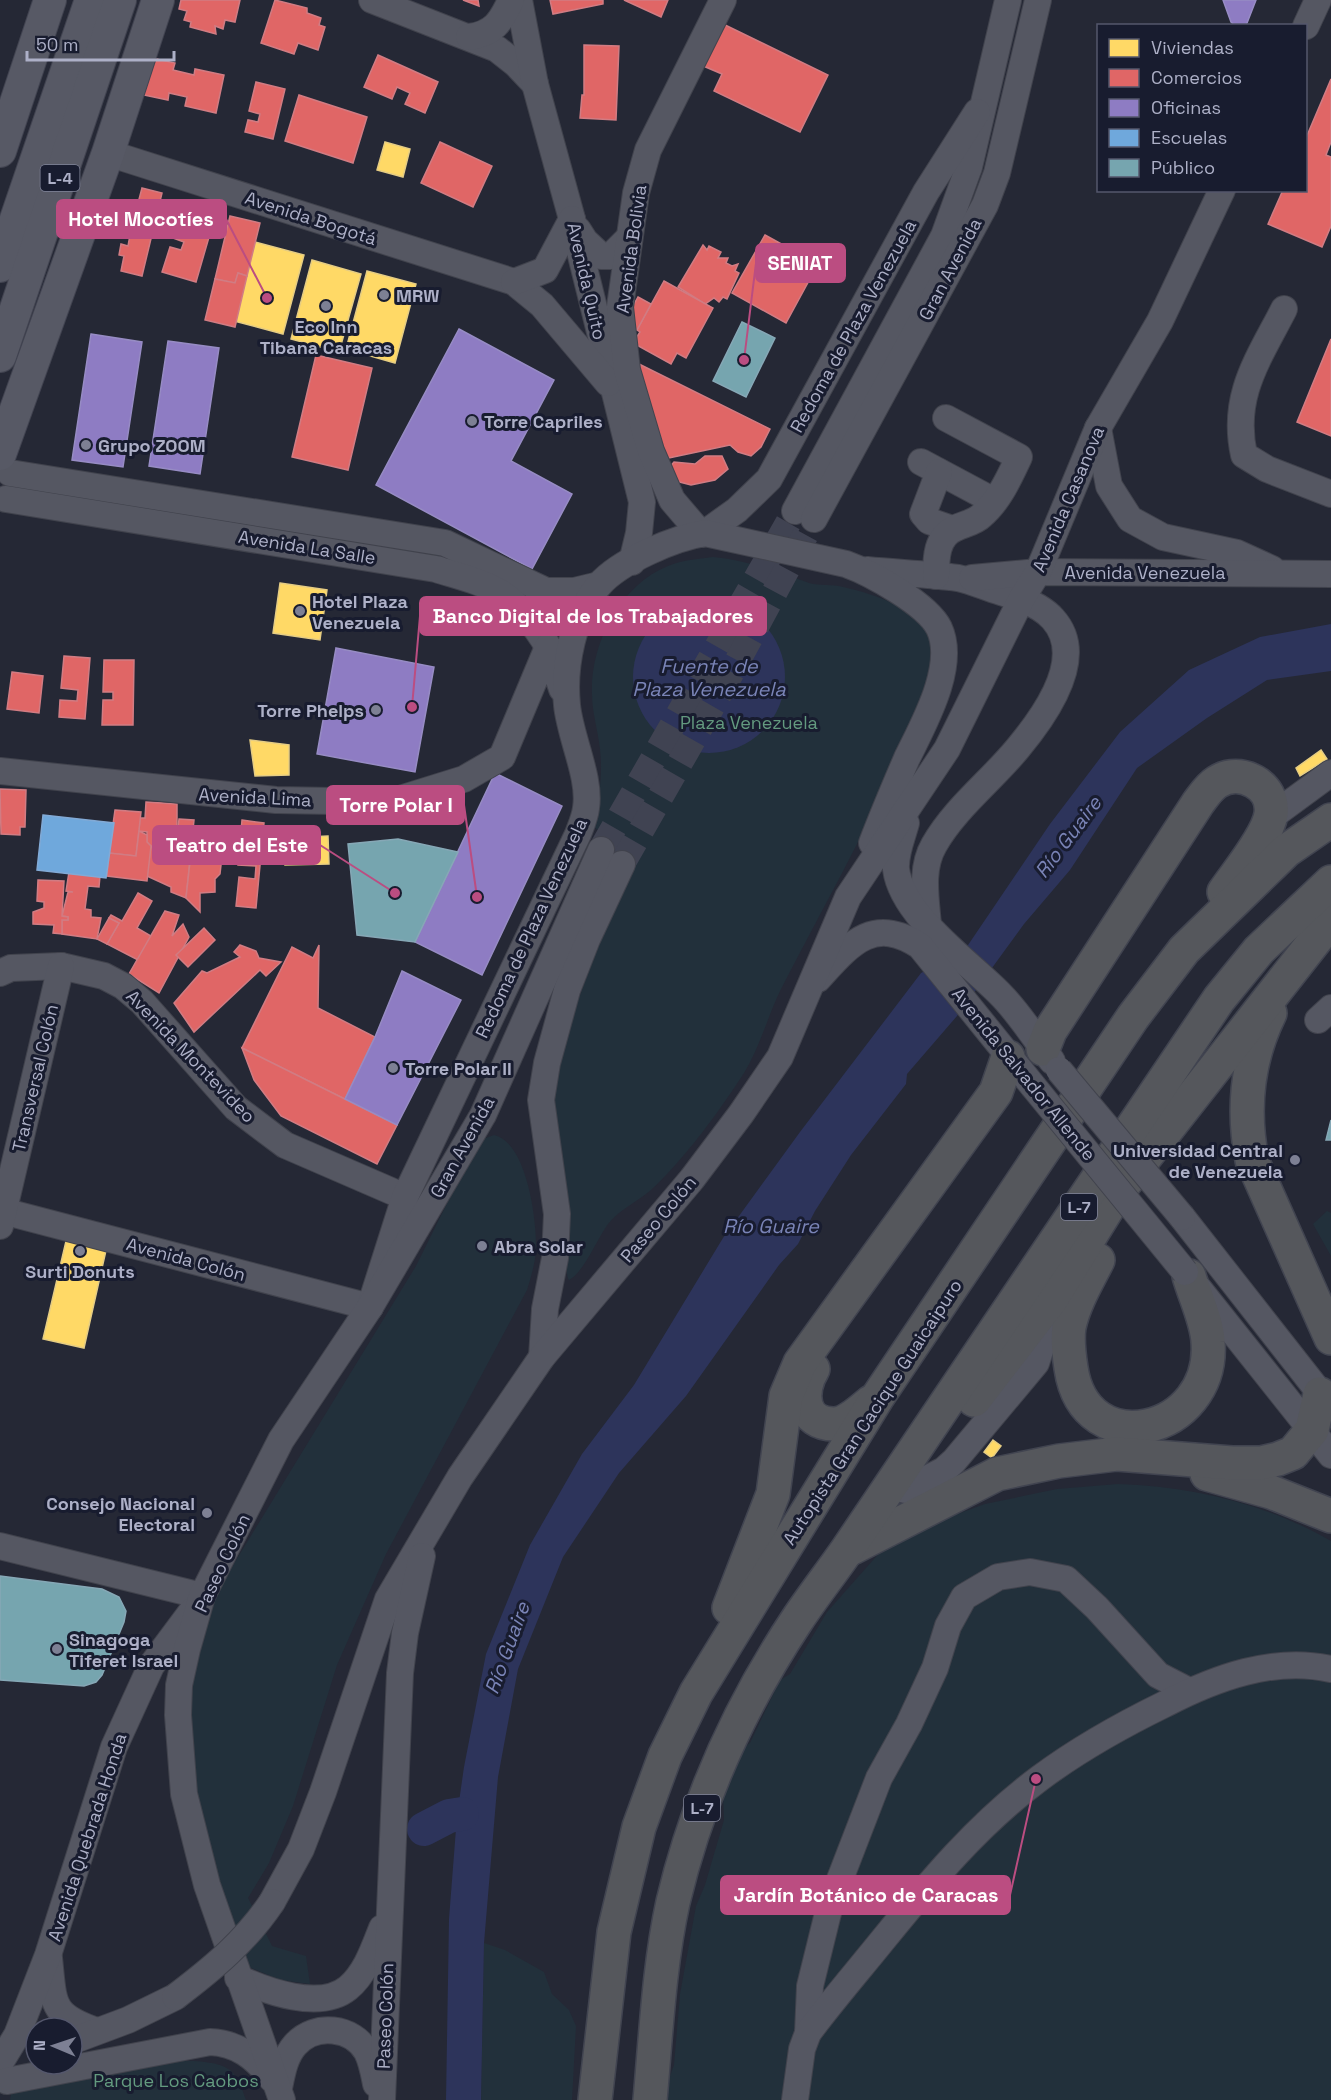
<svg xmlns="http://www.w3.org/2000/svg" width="1331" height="2100" viewBox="0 0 1331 2100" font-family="'Space Grotesk',sans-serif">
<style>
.green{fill:#22303b}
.water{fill:#2d345b}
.homes{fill:#ffd966;stroke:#e6cd83;stroke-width:1.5}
.shops{fill:#e06666;stroke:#d17c83;stroke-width:1.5}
.offices{fill:#8e7cc3;stroke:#978cc4;stroke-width:1.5}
.schools{fill:#6fa8dc;stroke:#82aad6;stroke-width:1.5}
.public{fill:#76a5af;stroke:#86a8b6;stroke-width:1.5}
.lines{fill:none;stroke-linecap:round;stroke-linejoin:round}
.river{stroke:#2d345b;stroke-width:34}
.minor-tunnel{stroke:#404352;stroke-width:26;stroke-dasharray:26 13;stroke-linecap:butt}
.minor-casing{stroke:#41434d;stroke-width:28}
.major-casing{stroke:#424451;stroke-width:34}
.highway-casing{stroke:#414450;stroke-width:36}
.minor{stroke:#555762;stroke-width:26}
.major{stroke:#575965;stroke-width:32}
.highway{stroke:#55575c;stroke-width:33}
.minor-bridge-casing{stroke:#41434d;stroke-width:28;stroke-linecap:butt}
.minor-bridge{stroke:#555762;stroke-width:26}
.poi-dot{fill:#7d8094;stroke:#181c2f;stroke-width:2}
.labels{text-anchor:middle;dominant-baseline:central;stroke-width:6;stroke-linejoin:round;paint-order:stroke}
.shield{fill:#181c2f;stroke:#808499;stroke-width:1.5}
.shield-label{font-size:16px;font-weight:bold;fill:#adb0c7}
.street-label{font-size:18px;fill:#adb0c7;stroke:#181c2f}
.poi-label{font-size:18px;font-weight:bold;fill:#adb0c7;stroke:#181c2f;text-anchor:start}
.park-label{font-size:18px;fill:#639a7f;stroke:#181c2f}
.water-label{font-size:20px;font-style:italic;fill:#7a84b7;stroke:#181c2f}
.leader{fill:none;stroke:#bb4d81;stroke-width:2}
.callout-dot{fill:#bb4d81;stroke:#181c2f;stroke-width:2}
.callout{fill:#bb4d81;stroke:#bb4d81;stroke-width:2}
.callout-label{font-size:20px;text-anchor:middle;font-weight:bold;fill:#fff}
</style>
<rect width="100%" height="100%" fill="#252835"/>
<!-- green -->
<g class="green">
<path d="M713 557C746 560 778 572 809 583 820 586 832 584 843 587 874 594 923 609 933 643 940 667 924 692 916 714 879 811 827 899 780 991 767 1018 760 1047 744 1073 718 1113 686 1157 651 1190 637 1202 620 1209 608 1224 597 1239 584 1272 569 1280 563 1273 571 1227 570 1214 569 1179 551 1150 546 1117 545 1105 553 1089 555 1077 575 998 606 925 640 852L593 827C599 803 603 774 600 749 598 731 592 712 592 694 590 644 620 585 668 566 683 560 697 559 713 557Z"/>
<path d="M494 1135C527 1142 537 1221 536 1250 535 1264 531 1277 527 1290L386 1554 337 1665 293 1806 269 1863 248 1898 272 1946 306 1956 310 1984 280 1980 249 1967 215 1885 184 1738 195 1658 216 1593 416 1266 476 1145 481 1140Z"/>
<polygon points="1327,1211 1331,1213 1331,1256 1313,1224"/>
<path d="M1118 1484C1194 1487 1265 1503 1331 1541V2100H667L666 2096 669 2079 674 2065 680 1994 696 1906 705 1885 724 1820 723 1790 744 1747 750 1743 780 1680 790 1674 827 1612 882 1550 938 1521 985 1504 1057 1489Z"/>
<polygon points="484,1943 505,1950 544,1972 552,1994 569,2010 576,2026 572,2100 481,2100"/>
<path d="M154 2061C174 2061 215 2058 230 2070 239 2077 242 2090 246 2100H10L12 2089Z"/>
</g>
<!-- water -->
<g class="water">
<circle cx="709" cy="677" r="76"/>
<polygon points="1331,624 1331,671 1267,680 1207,718 1137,768 1070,870 1024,924 957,1016 907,1074 906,1084 851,1155 815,1211 798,1244 779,1265 686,1396 619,1473 563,1557 518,1669 498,1777 484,1943 481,2100 446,2100 449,1919 457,1816 464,1767 486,1654 530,1545 582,1454 634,1385 723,1238 800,1132 921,973 964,951 1050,824 1120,732 1189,670 1260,637"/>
</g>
<!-- homes -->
<g class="homes">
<polygon points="385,142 410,149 403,177 377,170"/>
<polygon points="255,242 304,255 283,334 234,321"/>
<polygon points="312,260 361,274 339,352 291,339"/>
<polygon points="367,271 416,284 395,363 346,349"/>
<polygon points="280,583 327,590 320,640 273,633"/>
<polygon points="250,740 289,745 289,775 255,776"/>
<polygon points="1321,750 1327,759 1300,776 1296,768"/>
<polygon points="328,836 329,864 285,865 284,838"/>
<polygon points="67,1237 107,1246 84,1348 43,1339"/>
<polygon points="993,1440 1001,1446 992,1458 984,1452"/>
</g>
<!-- shops -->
<g class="shops">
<polygon points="181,0 240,0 235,22 225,20 223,29 215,26 216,34 190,27 191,22 184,20 187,11 179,9"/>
<polygon points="275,0 307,8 307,13 321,18 319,25 325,27 318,50 298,43 294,54 261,43"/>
<polygon points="463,0 478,0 479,6"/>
<polygon points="550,0 603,0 603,4 553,14"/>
<polygon points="624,0 668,0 661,17"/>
<polygon points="721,23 828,75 800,132 714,91 722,74 701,65"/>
<polygon points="584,45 619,46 616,120 580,118 582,95 584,95"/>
<polygon points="378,55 438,82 425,113 405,104 410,93 397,87 392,99 364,87"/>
<polygon points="147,57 175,63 173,70 194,75 195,69 224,75 216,113 185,106 187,97 169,93 168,100 139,94"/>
<polygon points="1331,79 1331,142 1326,155 1331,157 1331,226 1322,247 1268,224 1283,190 1306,190 1306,138"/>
<polygon points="256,82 285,89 273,139 245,132 248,120 258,122 260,114 249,111"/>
<polygon points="299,95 367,117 353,163 285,141"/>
<polygon points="440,142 492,166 473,207 421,183"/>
<polygon points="142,188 162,193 142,276 121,271 124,256 119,255 121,244 128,246 131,230 126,229 132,206 137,207"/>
<polygon points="183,203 216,213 196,282 162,272 170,247 181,250 184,242 173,238 176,229 181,231 183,223 177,222"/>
<polygon points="230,216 260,223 247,276 238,273 235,283 215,279"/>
<polygon points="765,235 818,264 786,323 732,293"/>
<polygon points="703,245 707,250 709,246 721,252 718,258 728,258 726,263 732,266 738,264 735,271 739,273 727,299 723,297 719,302 714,298 705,304 678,287"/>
<polygon points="238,273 247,276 235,327 205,320 215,279 235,283"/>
<polygon points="664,281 713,308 686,358 677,353 671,364 633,343 640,332 637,330"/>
<polygon points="638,297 651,304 637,330 624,322"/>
<polygon points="1331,339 1331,436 1297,422"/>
<polygon points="316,355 372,368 348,470 292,457"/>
<polygon points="635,362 770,429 761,447 751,456 738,452 730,445 669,458 660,452"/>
<polygon points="705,456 722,456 728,469 715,480 691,485 672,480 668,469 674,462 695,464"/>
<polygon points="64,656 90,658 85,719 59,717 60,700 77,701 78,690 61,688"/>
<polygon points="104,660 134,660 133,725 102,725 103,700 113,700 113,692 103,692"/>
<polygon points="12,672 43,676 39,713 7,709"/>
<polygon points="0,789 26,790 25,827 20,827 20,835 1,834"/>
<polygon points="146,802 177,804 177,837 168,836 166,851 154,850 147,842 147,832 139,831 140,818 145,818"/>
<polygon points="115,810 141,812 136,856 109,853"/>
<polygon points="179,819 194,820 186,898 171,892 171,887 147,876 151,846 154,850 166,851 168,836 177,837"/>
<polygon points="242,820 264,823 256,908 236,906 239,877 255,879 256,866 238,865"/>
<polygon points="139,831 147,835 147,842 151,846 147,881 107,876 109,853 136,856"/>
<polygon points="193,835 224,839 220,874 215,879 215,892 200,893 200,912 186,898"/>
<polygon points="69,872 100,876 99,887 88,886 85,909 91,910 91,917 101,918 97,939 62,934 62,920 68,920 68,917 62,916 68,892 73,892 66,891"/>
<polygon points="38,880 64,881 62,916 68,917 68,920 62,920 62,934 53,933 54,925 33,924 33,912 44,908 44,902 37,901"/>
<polygon points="138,893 152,901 137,928 151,936 138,960 107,944 119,923 109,918 111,915 122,921"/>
<polygon points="165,911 179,915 172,936 183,924 189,937 159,993 129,974"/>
<polygon points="109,918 119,923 107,944 97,939"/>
<polygon points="204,928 215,940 188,967 176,955"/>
<polygon points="240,945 256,951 259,958 281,962 266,976 260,970 194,1032 174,1003 202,971 207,973 240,957 234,952"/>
<polygon points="319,945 318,1008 375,1037 345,1099 242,1048 292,947 313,958"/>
<polygon points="242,1048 397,1125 377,1164 281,1116 254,1080"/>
</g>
<!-- offices -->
<g class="offices">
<polygon points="1223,0 1256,0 1247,23 1243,26 1236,26 1231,22"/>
<polygon points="459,329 554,380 511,461 572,494 532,569 376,485"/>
<polygon points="91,334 142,342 123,467 72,460"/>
<polygon points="168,341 219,348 200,474 149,466"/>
<polygon points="336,648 434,667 415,772 317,754"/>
<polygon points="495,773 562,806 482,975 415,942"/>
<polygon points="402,971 461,1000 397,1125 345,1099 375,1037"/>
</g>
<!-- schools -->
<polygon class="schools" points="43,815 114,823 106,878 37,870"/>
<!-- public -->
<g class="public">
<polygon points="742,322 775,338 746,397 713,381"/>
<polygon points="398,839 458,852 415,942 357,935 348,844"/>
<polygon points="1331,1120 1331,1140 1326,1140"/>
<polygon points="0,1576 102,1589 119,1597 126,1611 124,1622 102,1675 96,1682 84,1686 0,1680"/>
</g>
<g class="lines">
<!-- river -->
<polyline class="river" points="424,1829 449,1816 462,1814"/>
<!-- minor-tunnel -->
<g class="minor-tunnel">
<polyline points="601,850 795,511"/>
<polyline points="622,864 730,675 814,519"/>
</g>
<!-- minor casing -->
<g class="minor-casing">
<g id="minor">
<polyline points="372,0 497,49 516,64 535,84"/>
<polyline points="519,0 535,84 572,219 642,502 639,533 632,562"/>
<polyline points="1306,26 1318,0"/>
<path d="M469 37C493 34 501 22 511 0"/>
<polyline points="108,153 514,282 542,305 608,383"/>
<polyline points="578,230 585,241 601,256 611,256 628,239"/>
<polyline points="514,282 545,270 572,219"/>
<path d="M1284 309C1258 360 1231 396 1244 455L1267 469 1331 494"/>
<polyline points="1098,428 1109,486 1130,519 1163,537 1237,553 1272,569"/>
<polyline points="921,462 994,501"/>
<polyline points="939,472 923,514 929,521 952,529"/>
<polyline points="10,473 445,543 546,591 574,591 599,585"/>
<path d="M6 499 436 569C458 576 481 581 501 593 525 608 543 638 557 661"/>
<polyline points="795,511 944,236 969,167 1008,0"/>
<polyline points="814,519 985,205 997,173 1038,0"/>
<polyline points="705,533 737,510 769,479 926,192 977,112"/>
<polyline points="701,534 672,500 651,451 627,370 620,307 636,193 648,150 723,0"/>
<path d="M867 570C897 573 928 574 958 578 972 581 987 588 1001 592 1018 597 1041 605 1053 619 1088 658 1043 718 1018 748 991 781 955 808 934 845 920 869 926 899 928 925"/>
<path d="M936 576C936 559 936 536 956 528 964 524 975 522 981 516 999 501 1009 478 1019 457L946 418"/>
<polyline points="972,578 1038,572 1331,574"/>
<polyline points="0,771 276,800 390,802 464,779 502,757 548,647 562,689"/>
<polyline points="1271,817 1331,773"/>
<path d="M906 823C902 838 895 853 896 869 902 916 969 962 1001 995 1020 1014 1035 1039 1052 1061"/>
<polyline points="0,973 11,968 61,966 104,976 123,986 142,1002 236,1108 285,1145 405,1197"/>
<path d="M818 979C850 944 873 915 920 946L1033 1086"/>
<polyline points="1318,1020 1331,1008"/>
<polyline points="3,1211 370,1307"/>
<polyline points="1182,1217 1331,1407"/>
<polyline points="0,1226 61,966"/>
<polyline points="1199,1289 1331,1455"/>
<path d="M370 1307 405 1197 578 834C581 826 585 817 586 808 591 778 570 737 567 705 563 666 573 615 599 585 620 561 674 538 705 533L846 564C871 573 927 604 939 628 957 666 923 725 907 758 895 786 883 814 872 843"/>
<polyline points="542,1357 545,1309 555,1258 557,1214 541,1100 547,1063 567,990 587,939 622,864"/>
<polyline points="905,1490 944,1470 954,1461 1036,1363 1050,1320 1050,1301"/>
<polyline points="0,1546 202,1596"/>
<polyline points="272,1902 301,1849 323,1792 388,1599 460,1477 542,1357 692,1179 741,1114 780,1057 848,897 947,749 1022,598 1038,572 1098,428 1160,321 1222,190"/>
<path d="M49 1958C54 2004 50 2015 97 2031"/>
<path d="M238 1978C266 1991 320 2011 348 1988 366 1973 374 1948 382 1928"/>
<polyline points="808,2033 810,1986 830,1905 879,1778 909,1724 935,1668 948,1626 964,1597 998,1577 1030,1572 1066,1579 1097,1608 1158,1675 1189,1691"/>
<polyline points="72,2041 128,2020 175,1997"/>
<polyline points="0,2063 17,2035 48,1955 114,1747 151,1666 192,1611"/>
<path d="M7 2081 210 2042C237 2043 255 2057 272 2079"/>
<path d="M279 2088C282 2073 285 2056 295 2045 315 2022 353 2027 367 2052 372 2062 374 2074 376 2084"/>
<polyline points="282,2100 207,1885 184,1794 178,1715 179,1685 187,1649 202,1596 281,1440 370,1307 483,1115 601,850"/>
<polyline points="382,2100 400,1673 405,1633 422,1556"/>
<path d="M795 2100 802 2049 808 2033C831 2002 857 1972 882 1941 930 1882 978 1824 1040 1778 1079 1749 1122 1725 1165 1704 1215 1678 1274 1656 1331 1669"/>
</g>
</g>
<!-- major casing -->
<g class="major-casing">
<g id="major">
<polyline points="0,151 50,0"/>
<polyline points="0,266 91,0"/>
<polyline points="0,356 120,0"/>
<polyline points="0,454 108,153 158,0"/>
</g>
</g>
<!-- highway casing -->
<g class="highway-casing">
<g id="highway">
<path d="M1270 1013C1247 1060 1242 1109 1252 1160L1331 1338"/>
<path d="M1043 1049 1050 1031 1198 803C1204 795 1209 787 1217 782 1240 767 1275 785 1271 814 1268 836 1237 873 1224 892"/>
<path d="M1098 1260C1087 1282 1074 1303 1069 1327 1067 1340 1069 1355 1071 1368 1085 1465 1215 1434 1208 1342 1207 1321 1195 1297 1189 1276"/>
<path d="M813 1369C799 1391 801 1425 835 1424 848 1423 861 1410 871 1402"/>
<polyline points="974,1400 1050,1301 1117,1193 1331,920"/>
<polyline points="1207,1474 1271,1492 1331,1516"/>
<polyline points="852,1548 997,1474 1059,1461 1117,1454 1232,1463 1261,1463 1278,1459 1293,1453 1312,1430 1320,1394"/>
<polyline points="729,1608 773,1494 786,1396 800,1363 996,1092 1008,1057"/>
<polyline points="595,2100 614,1932 639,1827 665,1756 696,1693 877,1398 1133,1017 1184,950 1286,851 1331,820"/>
<path d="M650 2100C656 2034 659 1966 673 1902 697 1801 740 1706 797 1620 813 1596 831 1573 847 1550L1219 999 1259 950 1331 882"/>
</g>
</g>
<!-- minor -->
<use href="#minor" class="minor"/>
<!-- major -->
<use href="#major" class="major"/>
<!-- highway -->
<use href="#highway" class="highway"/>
<!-- minor-bridge casing -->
<g class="minor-bridge-casing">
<g id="minor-bridge">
<polyline points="1059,1070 1182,1217"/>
<polyline points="1033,1086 1185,1272"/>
<path d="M175 1997C212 1969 246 1941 272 1902"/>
</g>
</g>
<!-- minor-bridge -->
<use href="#minor-bridge" class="minor-bridge"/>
</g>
<!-- markers -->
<g class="poi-dot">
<circle cx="384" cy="295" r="6"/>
<circle cx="326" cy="306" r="6"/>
<circle cx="472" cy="421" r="6"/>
<circle cx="86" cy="445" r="6"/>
<circle cx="300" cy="611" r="6"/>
<circle cx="376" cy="710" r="6"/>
<circle cx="393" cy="1068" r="6"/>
<circle cx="1295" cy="1160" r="6"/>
<circle cx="482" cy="1246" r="6"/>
<circle cx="80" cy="1251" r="6"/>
<circle cx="207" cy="1513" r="6"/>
<circle cx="57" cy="1649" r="6"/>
</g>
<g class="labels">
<!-- shield labels -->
<g class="shield">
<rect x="40.5" y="165" width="39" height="26" rx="4.5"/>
<rect x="1061" y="1194" width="36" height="26" rx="4.5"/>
<rect x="684" y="1795" width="36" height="26" rx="4.5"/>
</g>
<g class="shield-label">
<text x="60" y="178">L-4</text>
<text x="1079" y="1207">L-7</text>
<text x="702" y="1808">L-7</text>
</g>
<!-- street labels -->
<g class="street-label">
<text transform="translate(311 218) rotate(18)">Avenida Bogotá</text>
<text transform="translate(631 249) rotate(-82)">Avenida Bolivia</text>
<text transform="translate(950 269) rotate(-62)">Gran Avenida</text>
<text transform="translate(587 281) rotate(77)">Avenida Quito</text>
<text transform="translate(853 326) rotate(-61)">Redoma de Plaza Venezuela</text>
<text transform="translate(1068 499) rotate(-67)">Avenida Casanova</text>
<text transform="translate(307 547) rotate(9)">Avenida La Salle</text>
<text x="1145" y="572">Avenida Venezuela</text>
<text transform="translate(255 797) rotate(3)">Avenida Lima</text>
<text transform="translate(531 928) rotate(-65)">Redoma de Plaza Venezuela</text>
<text transform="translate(191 1056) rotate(46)">Avenida Montevideo</text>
<text transform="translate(1024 1074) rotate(51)">Avenida Salvador Allende</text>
<text transform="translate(35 1078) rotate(-77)">Transversal Colón</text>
<text transform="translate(462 1147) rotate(-61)">Gran Avenida</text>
<text transform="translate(658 1219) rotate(-50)">Paseo Colón</text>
<text transform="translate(186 1259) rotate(15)">Avenida Colón</text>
<text transform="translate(872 1412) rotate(-57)">Autopista Gran Cacique Guaicaipuro</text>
<text transform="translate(222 1563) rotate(-65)">Paseo Colón</text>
<text transform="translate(87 1837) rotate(-72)">Avenida Quebrada Honda</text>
<text transform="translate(385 2016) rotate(-88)">Paseo Colón</text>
</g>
<!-- poi labels -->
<g class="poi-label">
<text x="396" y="295">MRW</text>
<text x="326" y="326" text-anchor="middle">Eco Inn<tspan x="326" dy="21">Tibana Caracas</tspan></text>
<text x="484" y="421">Torre Capriles</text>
<text x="98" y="445">Grupo ZOOM</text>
<text x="312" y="601">Hotel Plaza<tspan x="312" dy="21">Venezuela</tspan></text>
<text x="364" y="710" text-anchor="end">Torre Phelps</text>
<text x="405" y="1068">Torre Polar II</text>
<text x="1283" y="1150" text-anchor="end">Universidad Central<tspan x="1283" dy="21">de Venezuela</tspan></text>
<text x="494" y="1246">Abra Solar</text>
<text x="80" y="1271" text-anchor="middle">Surti Donuts</text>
<text x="195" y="1503" text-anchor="end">Consejo Nacional<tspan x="195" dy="21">Electoral</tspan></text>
<text x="69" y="1639">Sinagoga<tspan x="69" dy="21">Tiferet Israel</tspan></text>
</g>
<!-- park labels -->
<g class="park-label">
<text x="749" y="722">Plaza Venezuela</text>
<text x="176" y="2080">Parque Los Caobos</text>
</g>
<!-- water labels -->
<g class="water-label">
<text x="709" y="666">Fuente de<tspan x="709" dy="23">Plaza Venezuela</tspan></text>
<text transform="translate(1068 837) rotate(-53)">Río Guaire</text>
<text x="771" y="1226">Río Guaire</text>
<text transform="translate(507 1648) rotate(-70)">Río Guaire</text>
</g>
</g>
<!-- callouts -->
<path class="leader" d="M267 298L226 219M744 360L756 263M412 707L420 616M477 897L464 805M395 893L320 845M1036 1779L1010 1895"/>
<g class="callout-dot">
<circle cx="267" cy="298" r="6"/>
<circle cx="744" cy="360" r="6"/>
<circle cx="412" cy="707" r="6"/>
<circle cx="477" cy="897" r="6"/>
<circle cx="395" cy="893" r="6"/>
<circle cx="1036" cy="1779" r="6"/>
</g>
<g class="callout">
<rect x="57" y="200" width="169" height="38" rx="6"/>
<rect x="756" y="244" width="89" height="38" rx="6"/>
<rect x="420" y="597" width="346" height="38" rx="6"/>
<rect x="327" y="786" width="137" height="38" rx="6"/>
<rect x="153" y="826" width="167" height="38" rx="6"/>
<rect x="721" y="1876" width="289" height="38" rx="6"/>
</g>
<g class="callout-label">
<text x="141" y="226">Hotel Mocotíes</text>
<text x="800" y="270">SENIAT</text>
<text x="593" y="623">Banco Digital de los Trabajadores</text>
<text x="396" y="812">Torre Polar I</text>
<text x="237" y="852">Teatro del Este</text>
<text x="866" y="1902">Jardín Botánico de Caracas</text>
</g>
<!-- legend -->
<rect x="1097" y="24" width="210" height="168" fill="#181c2f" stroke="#54576c" stroke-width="1.5"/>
<rect x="1109" y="39" width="30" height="18" fill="#ffd966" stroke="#54576c" stroke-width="1.5"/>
<text x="1151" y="54" font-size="18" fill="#adb0c7">Viviendas</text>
<rect x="1109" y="69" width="30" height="18" fill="#e06666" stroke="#54576c" stroke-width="1.5"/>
<text x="1151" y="84" font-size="18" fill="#adb0c7">Comercios</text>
<rect x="1109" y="99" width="30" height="18" fill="#8e7cc3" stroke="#54576c" stroke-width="1.5"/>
<text x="1151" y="114" font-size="18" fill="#adb0c7">Oficinas</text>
<rect x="1109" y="129" width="30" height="18" fill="#6fa8dc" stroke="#54576c" stroke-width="1.5"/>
<text x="1151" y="144" font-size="18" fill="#adb0c7">Escuelas</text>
<rect x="1109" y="159" width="30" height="18" fill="#76a5af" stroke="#54576c" stroke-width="1.5"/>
<text x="1151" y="174" font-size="18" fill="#adb0c7">Público</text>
<!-- north arrow -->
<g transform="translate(54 2046) rotate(272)"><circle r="28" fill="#181c2f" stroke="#54576c" stroke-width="1.5"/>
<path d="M0-4.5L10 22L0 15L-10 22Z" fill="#7d8094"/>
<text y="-9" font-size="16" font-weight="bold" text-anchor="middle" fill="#adb0c7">N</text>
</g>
<!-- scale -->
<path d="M27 51v9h147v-9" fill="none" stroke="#adb0c7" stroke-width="3"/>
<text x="36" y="51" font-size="18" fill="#adb0c7" stroke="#181c2f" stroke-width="4.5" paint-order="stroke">50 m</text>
</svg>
